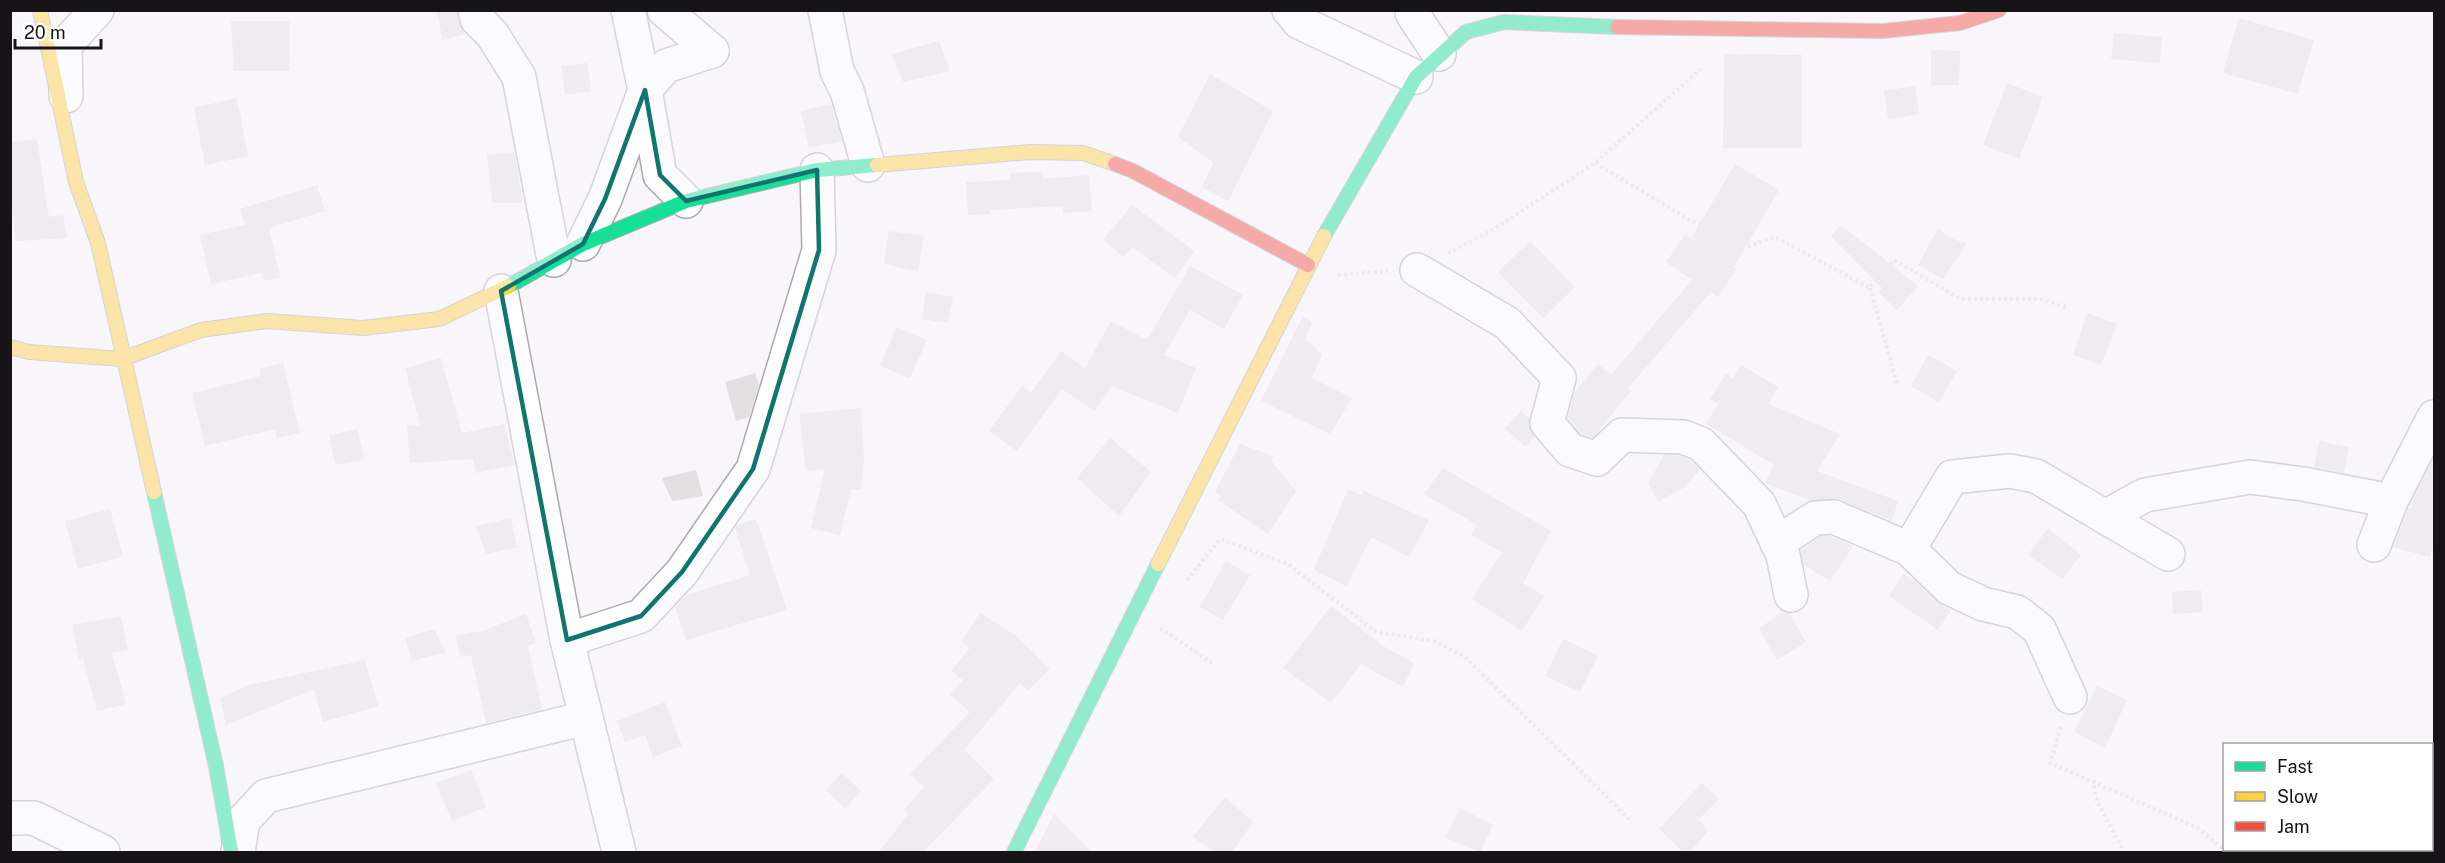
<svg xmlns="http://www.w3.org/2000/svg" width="2445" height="863" viewBox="0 0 2445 863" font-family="'Public Sans',sans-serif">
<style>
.building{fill:#e3dfe1}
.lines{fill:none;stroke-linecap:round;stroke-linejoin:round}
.street-casing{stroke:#acaaae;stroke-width:36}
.fast-casing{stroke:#acaaae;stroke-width:16}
.slow-casing{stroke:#acaaae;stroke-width:16}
.jam-casing{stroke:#acaaae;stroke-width:16}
.path{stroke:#dddcdd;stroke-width:4;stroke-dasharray:3 3;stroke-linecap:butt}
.street{stroke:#fefefe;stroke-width:33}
.fast{stroke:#16e098;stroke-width:14}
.slow{stroke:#ffcf43;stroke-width:14}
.jam{stroke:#f24e42;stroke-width:14}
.marked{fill:none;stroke:#0f766e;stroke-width:4.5;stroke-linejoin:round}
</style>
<rect width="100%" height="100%" fill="#f8f5fb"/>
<!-- building -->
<g class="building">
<polygon points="436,10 457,10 459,23 465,34 443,40"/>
<polygon points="2239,18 2314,40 2298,94 2223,73"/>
<polygon points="231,21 289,21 290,71 234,71"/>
<polygon points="2114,33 2162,37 2160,63 2111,59"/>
<polygon points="939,41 950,71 903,82 892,54"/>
<polygon points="1931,50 1960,51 1959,85 1931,85"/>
<polygon points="1724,54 1802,55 1802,148 1723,148"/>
<polygon points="587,63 591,91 565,95 561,66"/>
<polygon points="1210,74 1273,111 1228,201 1202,187 1213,162 1178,137"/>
<polygon points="2007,83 2043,97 2019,159 1983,145"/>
<polygon points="1915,86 1919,114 1888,119 1884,91"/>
<polygon points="237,98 248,156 205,165 194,108"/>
<polygon points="831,104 842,141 809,148 801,111"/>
<polygon points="37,139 49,217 63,215 67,238 16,241 10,193 10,143"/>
<polygon points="514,152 523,203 492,203 487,155"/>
<polygon points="1735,164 1779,190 1734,267 1737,269 1718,297 1711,292 1628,388 1630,392 1597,433 1592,438 1581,434 1568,418 1574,393 1598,364 1611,375 1692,280 1666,262 1685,235 1691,239"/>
<polygon points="1043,172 1043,179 1089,175 1092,211 1063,213 1063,206 991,210 991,214 968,215 966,182 1011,180 1010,173"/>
<polygon points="317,185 325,211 269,228 280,277 265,281 262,273 211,284 200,235 245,225 240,209"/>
<polygon points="1132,205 1194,251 1175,278 1132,247 1124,257 1103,240"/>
<polygon points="1841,225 1918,286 1897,310 1878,292 1882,288 1831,236"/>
<polygon points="1938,229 1955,240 1967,243 1943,279 1918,265"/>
<polygon points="889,231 924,236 918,272 884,264"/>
<polygon points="1530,241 1575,287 1543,318 1498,272"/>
<polygon points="1190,266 1243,295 1224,329 1190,310 1164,355 1196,368 1178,413 1112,386 1094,411 1062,389 1017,451 989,431 1022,386 1031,393 1061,351 1085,368 1111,321 1147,340"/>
<polygon points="926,292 953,297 948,323 922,319"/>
<polygon points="2087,313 2117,324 2101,365 2073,355"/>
<polygon points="1303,316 1312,323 1305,339 1322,354 1312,378 1352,398 1330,434 1261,401"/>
<polygon points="897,327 927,340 910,378 880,366"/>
<polygon points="1928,355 1957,371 1939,402 1911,386"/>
<polygon points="441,358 462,433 504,424 515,465 476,473 473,459 410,463 407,426 420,425 405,368"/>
<polygon points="283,363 300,433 277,438 275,429 205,446 192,393 261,376 259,369"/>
<polygon points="1741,365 1778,387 1768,404 1840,434 1817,471 1898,501 1892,521 1841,500 1810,500 1765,483 1774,465 1706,424 1718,404 1710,399 1726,374 1733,378"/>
<polygon points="755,373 759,385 749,417 736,421 725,382"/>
<polygon points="861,408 864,460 861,490 851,489 840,535 811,528 825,469 806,471 799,414"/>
<polygon points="1521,411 1529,418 1529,428 1534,437 1526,447 1505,429"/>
<polygon points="358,429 364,460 335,465 329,435"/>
<polygon points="1110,438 1151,472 1119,516 1077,478"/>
<polygon points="2319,441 2349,447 2344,473 2314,467"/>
<polygon points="1240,444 1273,456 1271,461 1296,491 1268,534 1218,500 1221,496 1215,492"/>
<polygon points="1664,455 1679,456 1690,460 1700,470 1683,488 1658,502 1648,483"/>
<polygon points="2434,457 2434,539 2430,557 2393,547 2408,509 2412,508 2414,496"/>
<polygon points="1443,468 1551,531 1523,583 1544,596 1522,631 1472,599 1502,552 1471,535 1477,525 1424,494"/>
<polygon points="696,470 703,496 672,501 662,478"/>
<polygon points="1348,489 1361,495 1364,491 1429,520 1409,557 1371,537 1347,586 1314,570"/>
<polygon points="110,509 123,556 78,569 65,521"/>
<polygon points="511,518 517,548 486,554 476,526"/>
<polygon points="756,519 787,610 686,640 675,607 687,595 750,575 735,528 737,525"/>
<polygon points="2048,528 2081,555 2062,579 2028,555"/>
<polygon points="1821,536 1831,536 1853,546 1830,581 1804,565 1801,551"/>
<polygon points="1226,561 1250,575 1223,620 1200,607"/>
<polygon points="1903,574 1914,580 1936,602 1951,610 1938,630 1889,596"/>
<polygon points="2201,590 2203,612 2173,614 2172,592"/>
<polygon points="1331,606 1385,647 1414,663 1403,687 1361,664 1331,703 1283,668"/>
<polygon points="1783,611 1789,613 1806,642 1777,660 1759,629"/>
<polygon points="980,613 1015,635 1050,669 1028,690 1020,683 964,750 994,779 923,852 879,852 908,814 904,810 924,787 910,774 970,712 950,695 963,680 951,671 970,648 961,642"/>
<polygon points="526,614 536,643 528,646 542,709 486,723 471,655 460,657 456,636 485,630"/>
<polygon points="121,616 128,650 112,653 126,704 97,711 83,659 79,660 72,625"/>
<polygon points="434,629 446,652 412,661 405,638"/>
<polygon points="1563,639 1598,656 1580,692 1545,676"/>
<polygon points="365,660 378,706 323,722 314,689 226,725 220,698 249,685"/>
<polygon points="2097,686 2127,700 2105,748 2074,732"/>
<polygon points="665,702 682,746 653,757 645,735 625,742 617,721"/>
<polygon points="471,770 486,807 452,821 436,783"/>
<polygon points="842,773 861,791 845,808 826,790"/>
<polygon points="1702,783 1719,799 1699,819 1708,831 1690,852 1683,852 1659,829"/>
<polygon points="1225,797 1253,822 1232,852 1214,852 1193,837"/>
<polygon points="1460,808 1493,825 1480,852 1445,838"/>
<polygon points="1054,814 1092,852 1035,852"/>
</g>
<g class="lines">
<!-- street casing -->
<g class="street-casing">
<g id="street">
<polyline points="475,10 477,19 492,34 519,77 554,260"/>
<polyline points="628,10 645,90 660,175 686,201"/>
<polyline points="664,10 712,51"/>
<polyline points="825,10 837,71 847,91 868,165"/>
<polyline points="1289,10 1299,22 1416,77"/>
<polyline points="1413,10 1412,13 1439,54"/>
<polyline points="66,96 65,45 97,10"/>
<polyline points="583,244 605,199 645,90 666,66 712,51"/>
<polyline points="1417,270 1507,323 1559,378 1547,423 1570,450 1597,459 1622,435 1683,437 1701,444 1759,504 1783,555 1791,595"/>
<polyline points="501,291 567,640 619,852"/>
<polyline points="2105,517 2145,495 2250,477 2303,484 2391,501"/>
<polyline points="1777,543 1815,518 1834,517 1909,549 1949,588 1983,604 2017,612 2039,629 2070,697"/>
<polyline points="2374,545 2391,501 2434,417"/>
<polyline points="1909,549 1952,477 2010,471 2036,476 2168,554"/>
<polyline points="567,640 641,616 682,572 753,469 819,250 817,170"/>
<polyline points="10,818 34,818 103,852"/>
<polyline points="238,852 243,821 266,796 586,718"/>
</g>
</g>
<!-- fast casing -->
<g class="fast-casing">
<g id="fast">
<polyline points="1324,236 1416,77 1466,32 1504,22 1617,27"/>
<polyline points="509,286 583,244 686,201 817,170 877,165"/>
<polyline points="154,492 216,766 231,852"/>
<polyline points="1014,852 1158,564"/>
</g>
</g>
<!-- slow casing -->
<g class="slow-casing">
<g id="slow">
<polyline points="40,10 76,182 98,243 154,492"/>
<polyline points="877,165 1030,152 1083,153 1115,164"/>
<polyline points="10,347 29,352 122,359 201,330 267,321 363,328 439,319 509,286"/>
<polyline points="1158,564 1324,236"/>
</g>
</g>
<!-- jam casing -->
<g class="jam-casing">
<g id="jam">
<polyline points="1617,27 1883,31 1960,23 1999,10"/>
<polyline points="1115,164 1133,171 1308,265"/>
</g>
</g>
<!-- path -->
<g class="path">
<polyline points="1595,163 1688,219 1749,246 1775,237 1870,288 1894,260 1961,299 2041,299 2068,308"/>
<polyline points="1448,253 1494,229 1595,163 1701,69"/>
<polyline points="1338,275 1388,271"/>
<polyline points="1870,288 1897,383"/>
<polyline points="1187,580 1220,539 1288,564 1376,632 1434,641 1465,657 1632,822"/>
<polyline points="1160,628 1215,665"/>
<polyline points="2061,727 2050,763 2196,827 2224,849"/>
<polyline points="2094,780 2095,797 2124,852"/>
</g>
<!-- street -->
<use href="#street" class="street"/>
<!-- fast -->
<use href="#fast" class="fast"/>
<!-- slow -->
<use href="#slow" class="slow"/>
<!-- jam -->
<use href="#jam" class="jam"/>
</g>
<!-- marked area -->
<path d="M0 0H2445V863H0ZM645 90 660 175 686 201 817 170 819 250 753 469 682 572 641 616 567 640 501 291 583 244 605 199Z" fill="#f8f5fb" fill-opacity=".55" fill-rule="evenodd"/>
<path class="marked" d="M645 90 660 175 686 201 817 170 819 250 753 469 682 572 641 616 567 640 501 291 583 244 605 199Z"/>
<!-- border -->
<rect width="2445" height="863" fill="none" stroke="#161417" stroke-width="24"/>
<!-- legend -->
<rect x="2223" y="743" width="210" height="108" fill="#ffffff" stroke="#a2a1a2" stroke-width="1.5"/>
<rect x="2235" y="762" width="30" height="9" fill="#16e098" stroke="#a2a1a2" stroke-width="1.5"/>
<text x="2277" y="773" font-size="18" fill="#161417">Fast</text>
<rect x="2235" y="792" width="30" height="9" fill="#ffcf43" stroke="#a2a1a2" stroke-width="1.5"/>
<text x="2277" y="803" font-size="18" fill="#161417">Slow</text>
<rect x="2235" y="822" width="30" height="9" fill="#f24e42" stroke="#a2a1a2" stroke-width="1.5"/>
<text x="2277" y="833" font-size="18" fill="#161417">Jam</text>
<!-- scale -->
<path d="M15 39v9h86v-9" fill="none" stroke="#161417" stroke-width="3"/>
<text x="24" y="39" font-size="18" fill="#161417" stroke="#ffffff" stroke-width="4.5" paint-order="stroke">20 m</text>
</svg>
